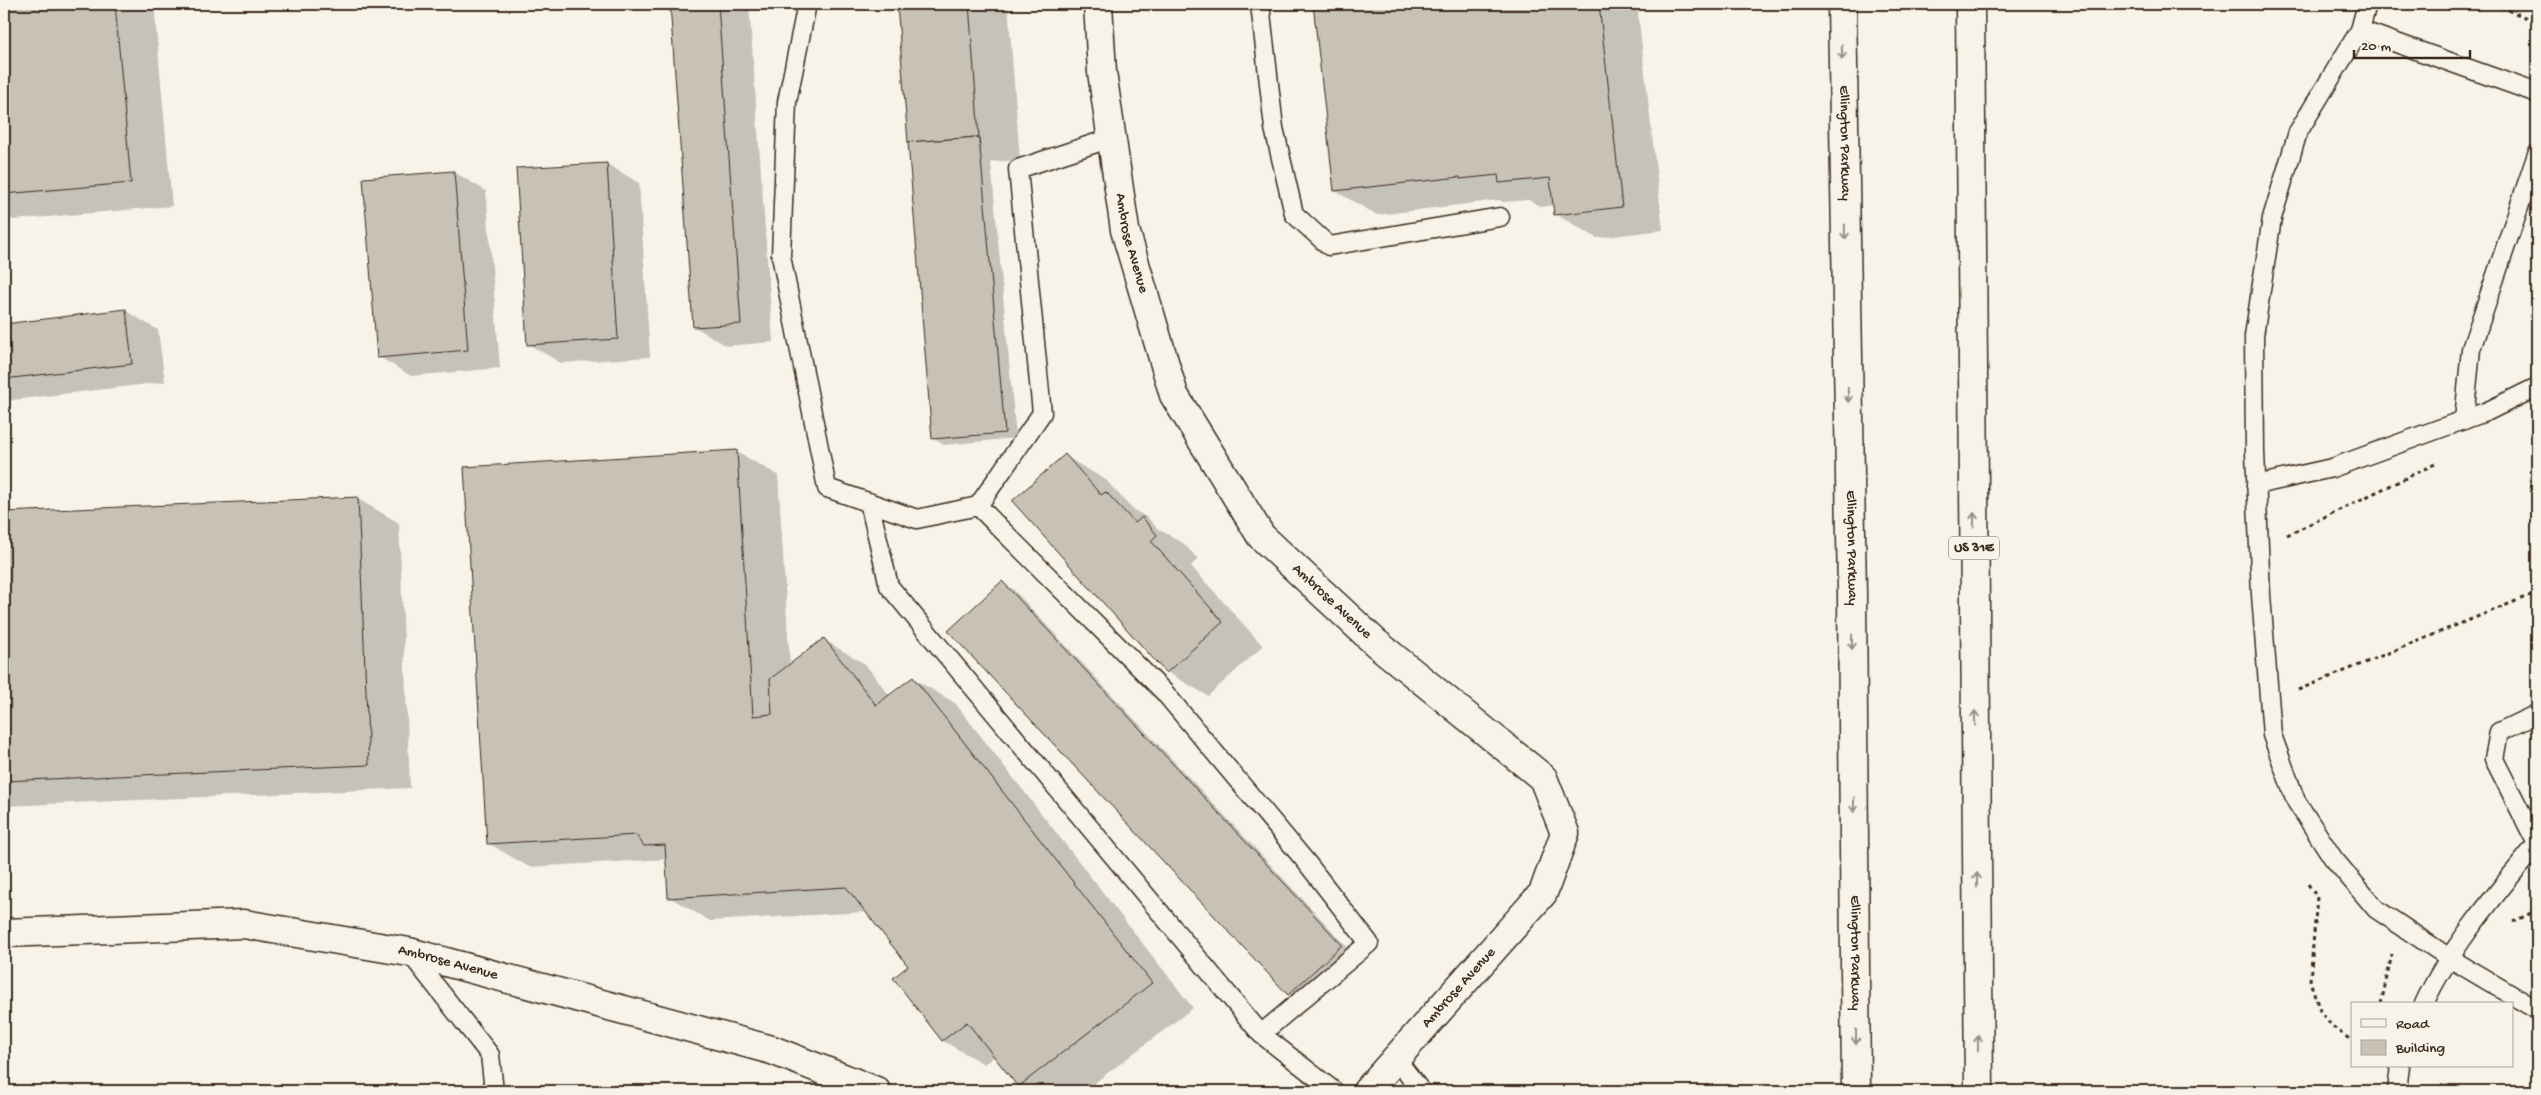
<svg xmlns="http://www.w3.org/2000/svg" width="2541" height="1095" viewBox="0 0 2541 1095" font-family="'Gochi Hand',sans-serif">
<style>
.shadow{fill:#0003}
.building{fill:#c8c1b6;stroke:#3b2a1e}
.lines{fill:none;stroke-linecap:round;stroke-linejoin:round}
.lane-casing{stroke:#3b2a1e;stroke-width:21}
.street-casing{stroke:#3b2a1e;stroke-width:31}
.highway-casing{stroke:#3b2a1e;stroke-width:31}
.path{stroke:#3b2a1e;stroke-width:3;stroke-dasharray:4 4;stroke-linecap:butt}
.lane{stroke:#f7f3e8;stroke-width:18}
.street{stroke:#f7f3e8;stroke-width:28}
.highway{stroke:#f7f3e8;stroke-width:28}
.oneway{stroke:#998e83}
.labels{text-anchor:middle;dominant-baseline:central;stroke-width:4;stroke-linejoin:round;paint-order:stroke}
.shield{fill:#f7f3e8;stroke:#73665b;stroke-width:1}
.shield-label{font-size:14px;font-weight:bold;fill:#3b2a1e}
.street-label{font-size:15px;fill:#3b2a1e;stroke:#f7f3e8}
</style>
<rect width="100%" height="100%" fill="#f7f3e8"/>
<filter id="ink" filterUnits="userSpaceOnUse"><feTurbulence type="fractalNoise" baseFrequency=".02" numOctaves="2"/><feDisplacementMap in="SourceGraphic" scale="10" xChannelSelector="R" yChannelSelector="G"/><feConvolveMatrix kernelMatrix="1 2 1 2 8 2 1 2 1" color-interpolation-filters="sRGB"/></filter>
<g filter="url(#ink)">
<!-- shadow -->
<g class="shadow">
<polygon points="4,4 154,4 172,206 13,220 4,215"/>
<polygon points="671,4 749,4 773,342 727,346 695,327"/>
<polygon points="899,4 1008,4 1020,160 991,162 1016,438 944,445 933,438"/>
<polygon points="1314,4 1637,4 1663,230 1597,238 1555,214 1554,205 1541,207 1529,200 1503,202 1499,200 1377,215 1335,191"/>
<polygon points="607,164 639,183 650,357 561,363 528,344"/>
<polygon points="454,172 486,191 500,368 411,376 379,357"/>
<polygon points="126,311 158,330 165,382 4,401 4,325"/>
<polygon points="737,452 778,475 790,666 824,640 865,664 890,696 914,679 955,703 1193,1008 1084,1091 1027,1091 1019,1086 995,1056 984,1064 943,1041 894,978 909,966 866,912 710,921 669,897 667,859 529,867 488,843"/>
<polygon points="1065,456 1106,480 1131,508 1148,518 1157,528 1183,543 1198,559 1191,566 1263,646 1208,696 1167,672"/>
<polygon points="358,499 399,523 410,788 4,806 4,514"/>
<polygon points="1002,583 1013,589 1352,952 1300,1000 1289,994"/>
</g>
<!-- building -->
<g class="building">
<polygon points="4,4 115,4 131,183 4,194"/>
<polygon points="670,4 718,4 741,324 693,327"/>
<polygon points="897,4 969,4 979,137 908,142"/>
<polygon points="1313,4 1599,4 1622,207 1554,215 1550,178 1499,183 1498,175 1460,179 1460,177 1334,191"/>
<polygon points="979,137 1005,433 932,439 908,142"/>
<polygon points="607,163 618,339 527,345 516,168"/>
<polygon points="454,171 468,350 377,358 363,178"/>
<polygon points="126,309 132,364 4,379 4,324"/>
<polygon points="737,450 753,716 772,714 770,679 824,638 876,705 913,677 1152,983 1018,1087 967,1022 942,1041 893,978 908,966 846,887 668,898 665,845 644,846 636,835 487,844 464,467"/>
<polygon points="1065,454 1101,495 1106,492 1135,523 1142,517 1157,535 1151,541 1223,622 1166,673 1012,501"/>
<polygon points="358,497 369,765 4,781 4,512"/>
<polygon points="1002,581 1342,945 1288,995 948,631"/>
</g>
<g class="lines">
<!-- lane casing -->
<g class="lane-casing">
<g id="lane">
<polyline points="807,4 787,102 781,256 827,488 917,519 978,506 1164,692 1307,863 1369,943 1261,1034 889,586 869,502"/>
<polyline points="1260,4 1274,128 1294,214 1329,246 1500,217"/>
<polyline points="2367,4 2360,30 2298,132 2272,218 2254,336 2255,452 2261,595 2272,735 2296,801 2333,858 2376,909 2451,959 2537,1010"/>
<polyline points="2360,30 2537,93"/>
<polyline points="2464,420 2471,349 2537,154"/>
<polyline points="2256,485 2332,468 2488,411 2537,387"/>
<polyline points="978,506 1042,413 1018,169 1111,138"/>
<polyline points="2537,844 2494,759 2499,732 2537,714"/>
<polyline points="409,952 490,1055 494,1091"/>
<path d="M2424 1004C2448 950 2500 889 2537 844"/>
<polyline points="1261,1034 1334,1091"/>
<polyline points="1396,1059 1421,1091"/>
<polyline points="2397,1091 2400,1066"/>
</g>
</g>
<!-- street casing -->
<g class="street-casing">
<g id="street">
<path id="s1" d="M1098 4 1102 72 1125 230 1174 395 1261 536 1376 643 1543 778 1565 833 1543 893 1367 1091"/>
<path id="s2" d="M4 933 244 924 409 952 772 1050 876 1091"/>
</g>
</g>
<!-- highway casing -->
<g class="highway-casing">
<g id="highway">
<path id="s3" d="M1842 4 1852 594 1856 1091"/>
<polyline points="1970,4 1979,1091"/>
</g>
</g>
<!-- path -->
<g class="path">
<polyline points="2493,4 2537,22"/>
<polyline points="2287,535 2437,463"/>
<polyline points="2298,690 2533,594"/>
<polyline points="2308,884 2317,897 2310,981 2320,1011 2332,1026 2352,1041"/>
<polyline points="2513,922 2537,910"/>
<polyline points="2381,1004 2392,954"/>
</g>
<!-- lane -->
<use href="#lane" class="lane"/>
<!-- street -->
<use href="#street" class="street"/>
<!-- highway -->
<use href="#highway" class="highway"/>
</g>
<!-- one-way arrows -->
<defs><path id="oneway-shaft" d="M-6 0H5M1.5-3L5.5 0L1.5 3" fill="none" stroke-width="1.6" stroke-linecap="round" stroke-linejoin="round" transform="scale(1.25)"/></defs>
<g class="oneway">
<use href="#oneway-shaft" transform="translate(1842 52) rotate(89)"/>
<use href="#oneway-shaft" transform="translate(1845 232) rotate(89)"/>
<use href="#oneway-shaft" transform="translate(1848 395) rotate(89)"/>
<use href="#oneway-shaft" transform="translate(1974 520) rotate(-90)"/>
<use href="#oneway-shaft" transform="translate(1852 642) rotate(90)"/>
<use href="#oneway-shaft" transform="translate(1975 718) rotate(-90)"/>
<use href="#oneway-shaft" transform="translate(1854 805) rotate(90)"/>
<use href="#oneway-shaft" transform="translate(1977 880) rotate(-90)"/>
<use href="#oneway-shaft" transform="translate(1856 1037) rotate(90)"/>
<use href="#oneway-shaft" transform="translate(1978 1043) rotate(-90)"/>
</g>
</g>
<g class="labels">
<!-- shield labels -->
<rect class="shield" x="1949" y="536.5" width="50" height="23" rx="4"/>
<g class="shield-label">
<text x="1974" y="548">US 31E</text>
</g>
<!-- street labels -->
<g class="street-label">
<text stroke="none"><textPath href="#s3" startOffset="139">Ellington Parkway</textPath></text>
<text stroke="none"><textPath href="#s1" startOffset="242">Ambrose Avenue</textPath></text>
<text stroke="none"><textPath href="#s3" startOffset="544">Ellington Parkway</textPath></text>
<text stroke="none"><textPath href="#s1" startOffset="662">Ambrose Avenue</textPath></text>
<text stroke="none"><textPath href="#s3" startOffset="949">Ellington Parkway</textPath></text>
<text stroke="none"><textPath href="#s2" startOffset="448">Ambrose Avenue</textPath></text>
<text transform="translate(1459 988) rotate(-48)">Ambrose Avenue</text>
</g>
</g>
<!-- margin -->
<rect width="2541" height="1095" fill="none" stroke="#f7f3e8" stroke-width="20"/>
<rect x="10" y="10" width="2521" height="1075" fill="none" stroke="#3b2a1e" stroke-width="2" filter="url(#ink)"/>
<!-- legend -->
<rect x="2351" y="1002" width="162" height="65" fill="#f7f3e8" stroke="#aca397"/>
<rect x="2361" y="1019" width="25" height="8" fill="#f7f3e8" stroke="#aca397"/>
<text x="2396" y="1028" font-size="15" fill="#3b2a1e">Road</text>
<rect x="2361" y="1040" width="25" height="15" fill="#c8c1b6" stroke="#aca397"/>
<text x="2396" y="1052" font-size="15" fill="#3b2a1e">Building</text>
<!-- scale -->
<path d="M2354 50v8h116v-8" fill="none" stroke="#3b2a1e" stroke-width="2.5"/>
<text x="2361" y="50" font-size="15" fill="#3b2a1e" stroke="#f7f3e8" stroke-width="4" paint-order="stroke">20 m</text>
</svg>
